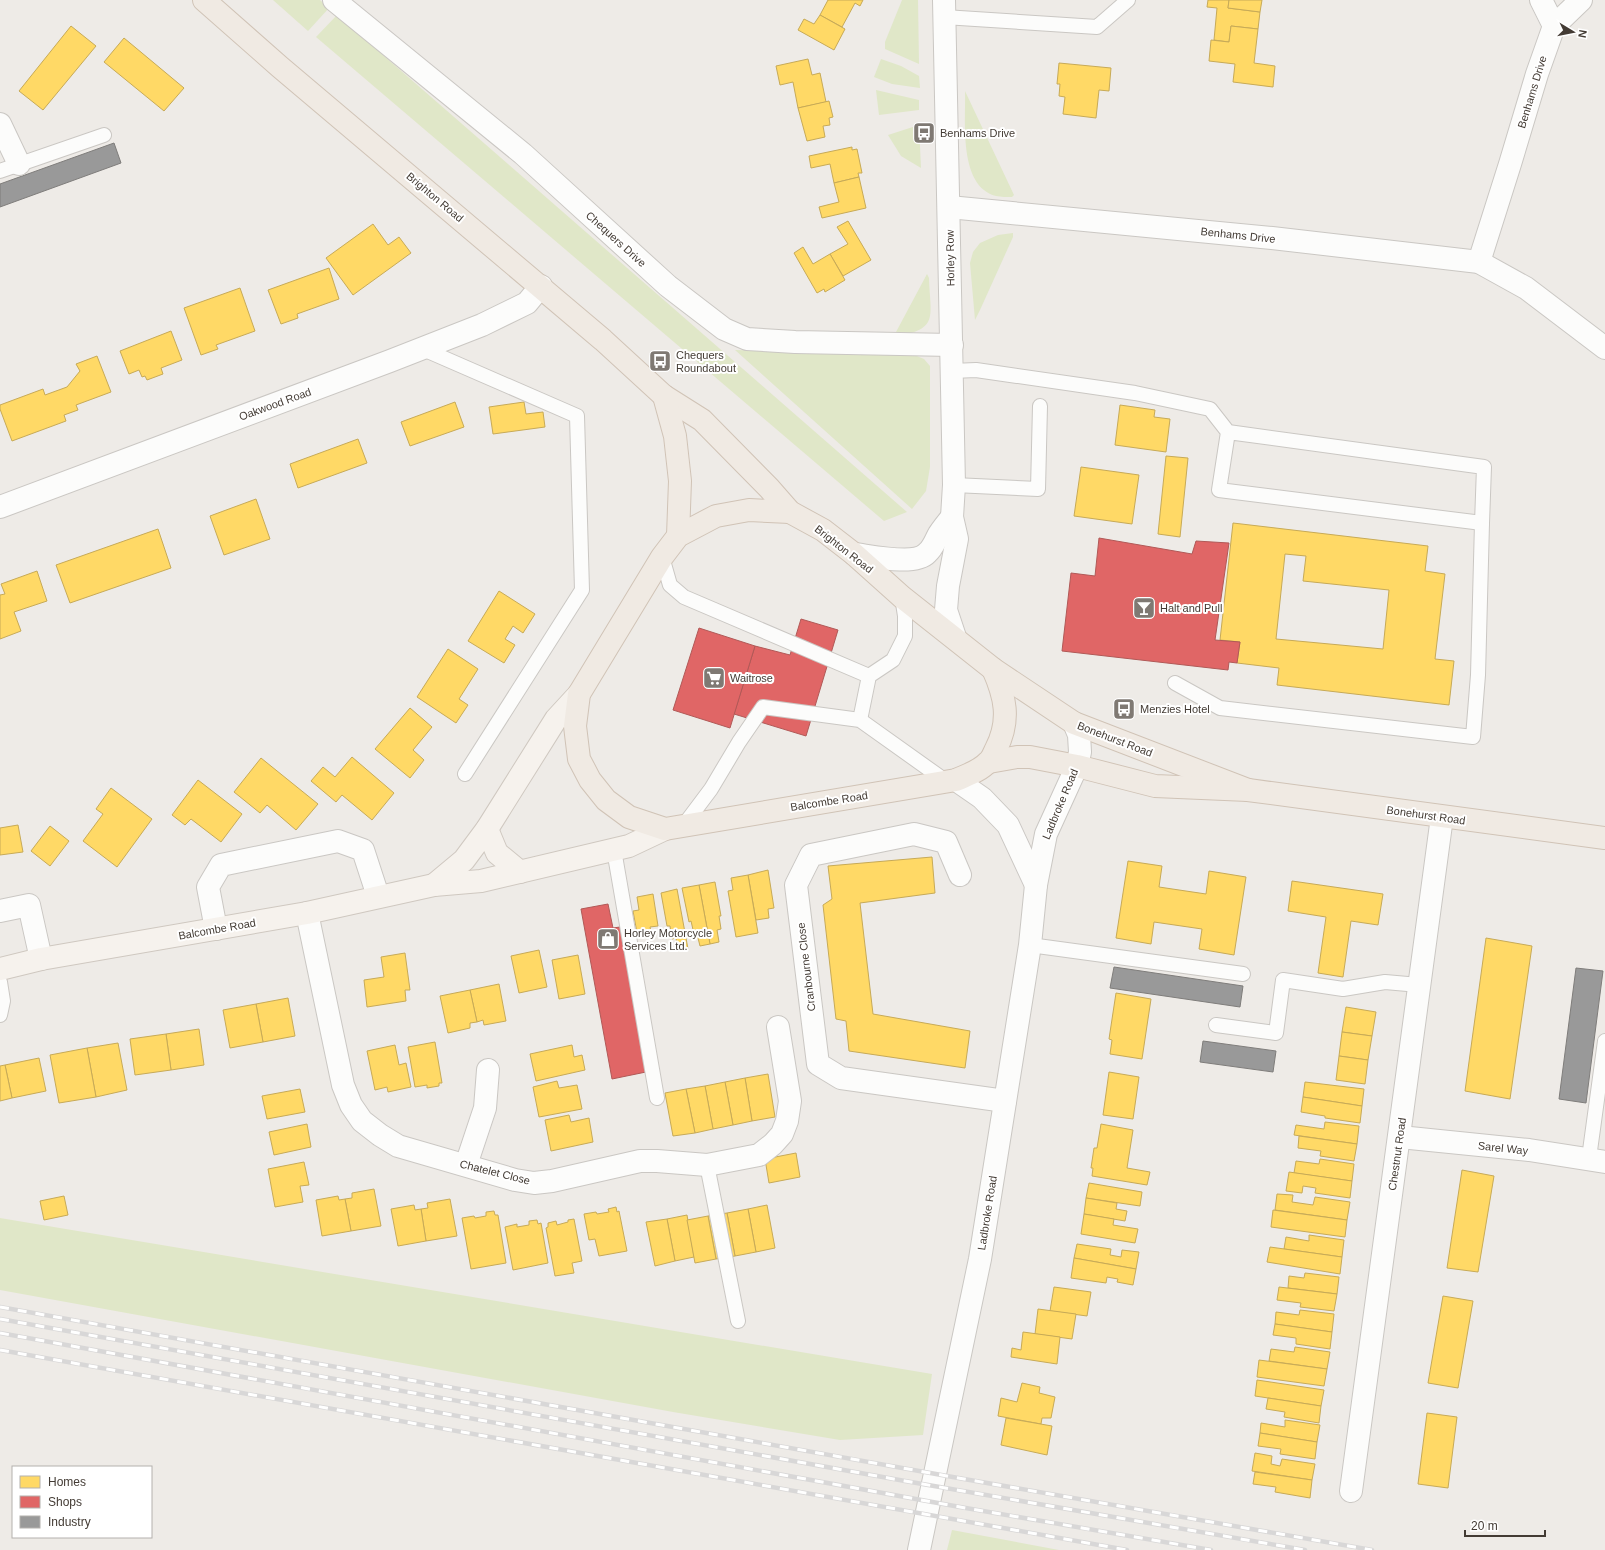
<svg xmlns="http://www.w3.org/2000/svg" width="1605" height="1550" viewBox="0 0 1605 1550" font-family="Arial,sans-serif">
<style>
.green{fill:#e0e7c8}
.homes{fill:#ffd966;stroke:#c7aa57;fill-rule:evenodd}
.shops{fill:#e06666;stroke:#b15957}
.industry{fill:#999;stroke:#7f7d7b}
.lines{fill:none;stroke-linecap:round;stroke-linejoin:round}
.service-casing{stroke:#cac7c3;stroke-width:16}
.minor-casing{stroke:#cac7c3;stroke-width:24}
.tertiary-casing{stroke:#cac7c3;stroke-width:24}
.secondary-casing{stroke:#cfc8c0;stroke-width:24}
.primary-casing{stroke:#d0c3b6;stroke-width:24}
.service{stroke:#fcfcfb;stroke-width:14}
.minor{stroke:#fcfcfb;stroke-width:22}
.tertiary{stroke:#fcfcfb;stroke-width:22}
.secondary{stroke:#f6f2ed;stroke-width:22}
.primary{stroke:#f0eae3;stroke-width:22}
.rail-casing{stroke:#d8d7d7;stroke-width:4.5}
.rail{stroke:#fff;stroke-width:3;stroke-dasharray:9;stroke-linecap:butt}
.labels{text-anchor:middle;dominant-baseline:central;stroke-width:4;stroke-linejoin:round;paint-order:stroke}
.street-label{font-size:11px;fill:#433b34;stroke:#fff}
.poi-label{font-size:11px;fill:#433b34;stroke:#fff;text-anchor:start}
</style>
<rect width="100%" height="100%" fill="#eeebe7"/>
<!-- green -->
<g class="green">
<polygon points="273,0 320,0 329,8 308,31"/>
<polygon points="902,0 918,0 919,64 885,49 885,42"/>
<polygon points="337,15 907,512 884,521 316,37"/>
<polygon points="881,59 901,66 919,76 920,88 892,84 874,77"/>
<polygon points="876,90 919,100 919,110 879,115"/>
<path d="M965 91 1014 195 1012 197C1007 197 1001 197 996 196 958 186 966 121 965 91Z"/>
<polygon points="919,125 921,168 901,156 888,135"/>
<polygon points="1013,233 1013,237 980,310 975,320 970,263 973,252 980,243 998,235"/>
<path d="M927 274 929 278C930 316 940 330 895 336L896 332Z"/>
<polygon points="735,350 912,354 924,359 930,366 930,467 926,491 912,509"/>
<polygon points="0,1218 932,1374 923,1435 840,1440 673,1412 0,1290"/>
<polygon points="952,1530 1059,1550 947,1550"/>
</g>
<!-- homes -->
<g class="homes">
<polygon points="828,0 863,0 860,6 855,3 842,27 820,15"/>
<polygon points="1208,0 1229,0 1228,8 1260,12 1258,29 1231,26 1229,42 1214,40 1217,8 1207,7"/>
<polygon points="1229,0 1262,0 1260,12 1228,8"/>
<polygon points="820,15 845,29 834,50 798,30 804,19 814,24"/>
<polygon points="71,26 96,46 43,110 19,91"/>
<polygon points="1231,26 1258,29 1254,63 1275,66 1273,87 1233,82 1235,64 1209,61 1211,40 1229,42"/>
<polygon points="124,38 184,88 164,111 104,62"/>
<polygon points="808,59 812,75 820,73 826,102 798,108 793,82 780,85 776,66"/>
<polygon points="1059,63 1111,68 1109,91 1099,90 1096,118 1063,114 1065,97 1059,96 1060,84 1057,84"/>
<polygon points="829,101 833,117 829,118 830,125 823,126 825,137 807,141 798,108"/>
<polygon points="852,147 852,150 857,149 862,173 858,173 859,177 834,183 830,164 811,168 809,156"/>
<polygon points="859,177 866,208 822,218 819,207 839,202 834,183"/>
<polygon points="848,221 871,260 843,276 830,254 848,244 837,227"/>
<polygon points="373,224 388,245 399,237 411,253 353,295 326,258"/>
<polygon points="803,247 813,264 830,254 845,280 825,292 824,289 817,293 794,253"/>
<polygon points="329,268 339,299 297,314 298,318 281,324 268,290"/>
<polygon points="240,288 255,331 216,345 218,349 201,355 184,308"/>
<polygon points="171,331 182,360 161,368 163,374 147,380 145,376 142,377 139,370 129,374 120,351"/>
<polygon points="97,356 111,392 76,405 78,410 64,415 66,421 12,441 0,409 0,405 43,389 45,395 67,387 80,371 76,364"/>
<polygon points="455,402 464,427 410,446 401,422"/>
<polygon points="524,402 526,414 543,412 545,427 493,434 489,407"/>
<polygon points="1120,405 1155,410 1154,417 1170,419 1166,452 1115,445"/>
<polygon points="358,439 367,463 298,488 290,464"/>
<polygon points="1166,456 1188,458 1180,537 1158,534"/>
<polygon points="1081,467 1139,475 1132,524 1074,516"/>
<polygon points="256,499 270,539 224,555 210,516"/>
<path d="M1233 523 1428 546 1425 571 1445 574 1435 659 1454 661 1449 705 1277 685 1279 668 1237 663 1240 642 1220 640ZM1285 554 1306 556 1303 581 1389 590 1383 649 1276 639Z"/>
<polygon points="158,529 171,568 70,603 56,565"/>
<polygon points="37,571 47,601 14,612 21,631 0,639 0,595 5,594 1,584"/>
<polygon points="499,591 535,614 523,633 513,626 505,639 515,645 504,663 468,641"/>
<polygon points="448,649 478,669 459,699 468,705 456,723 417,697"/>
<polygon points="410,708 432,727 413,750 424,760 410,778 375,749"/>
<polygon points="352,757 394,793 372,820 342,795 336,802 311,781 323,767 335,777"/>
<polygon points="261,758 318,804 296,830 267,805 260,813 234,792"/>
<polygon points="198,780 242,814 221,842 191,819 185,825 172,815"/>
<polygon points="111,788 152,819 117,867 83,841 103,814 96,809"/>
<polygon points="18,825 23,852 0,855 0,828"/>
<polygon points="50,826 69,841 50,866 31,851"/>
<polygon points="932,857 935,893 860,903 873,1014 970,1031 965,1068 849,1051 846,1021 836,1019 823,905 832,899 828,866"/>
<polygon points="1128,861 1162,866 1159,887 1206,894 1209,871 1246,877 1234,955 1199,949 1202,929 1154,922 1151,944 1116,938"/>
<polygon points="768,870 774,908 768,909 769,918 756,920 748,875"/>
<polygon points="748,875 758,933 736,937 728,891 733,890 731,878"/>
<polygon points="1292,881 1383,894 1378,925 1351,921 1343,977 1318,973 1326,917 1288,911"/>
<polygon points="715,882 721,916 719,916 721,929 717,930 719,942 710,944 699,885"/>
<polygon points="699,885 710,944 700,946 697,934 694,934 691,921 689,922 682,888"/>
<polygon points="677,889 688,949 678,951 676,938 672,939 670,926 667,926 661,893"/>
<polygon points="653,894 658,926 650,927 652,936 638,938 633,911 639,910 637,897"/>
<polygon points="1486,938 1532,946 1510,1099 1465,1091"/>
<polygon points="539,950 547,987 519,993 511,956"/>
<polygon points="405,953 410,990 405,990 406,1001 367,1007 364,980 384,977 381,957"/>
<polygon points="578,955 585,994 559,999 552,960"/>
<polygon points="499,984 506,1021 484,1025 483,1020 477,1022 470,990"/>
<polygon points="470,990 477,1022 470,1023 470,1028 448,1033 440,996"/>
<polygon points="1116,993 1151,999 1142,1059 1110,1054 1112,1040 1109,1039"/>
<polygon points="288,998 295,1036 263,1042 256,1004"/>
<polygon points="256,1004 263,1042 230,1048 223,1010"/>
<polygon points="1346,1007 1376,1012 1372,1036 1342,1032"/>
<polygon points="199,1029 204,1065 171,1070 166,1034"/>
<polygon points="1342,1032 1372,1036 1368,1060 1339,1056"/>
<polygon points="166,1034 171,1070 135,1075 130,1039"/>
<polygon points="435,1042 442,1083 439,1083 439,1086 427,1088 427,1085 415,1087 408,1047"/>
<polygon points="118,1043 127,1090 96,1097 87,1048"/>
<polygon points="395,1045 399,1065 406,1063 411,1087 388,1092 387,1087 375,1090 367,1051"/>
<polygon points="572,1045 574,1057 582,1055 585,1070 536,1081 530,1054"/>
<polygon points="87,1048 96,1097 59,1103 50,1055"/>
<polygon points="1339,1056 1368,1060 1365,1084 1336,1080"/>
<polygon points="39,1058 46,1091 12,1098 5,1065"/>
<polygon points="5,1065 12,1098 0,1101 0,1066"/>
<polygon points="1109,1072 1139,1077 1133,1119 1103,1115"/>
<polygon points="768,1074 775,1117 752,1121 745,1078"/>
<polygon points="745,1078 752,1121 733,1125 725,1082"/>
<polygon points="557,1081 559,1088 577,1085 582,1109 539,1117 533,1087"/>
<polygon points="725,1082 733,1125 713,1129 705,1086"/>
<polygon points="1305,1082 1364,1089 1362,1106 1303,1097"/>
<polygon points="705,1086 713,1129 695,1133 686,1089"/>
<polygon points="300,1089 305,1112 267,1119 262,1096"/>
<polygon points="686,1089 695,1133 673,1136 665,1093"/>
<polygon points="1303,1097 1362,1106 1360,1123 1325,1118 1325,1116 1301,1112"/>
<polygon points="569,1115 571,1122 589,1118 593,1142 551,1151 545,1120"/>
<polygon points="1325,1122 1359,1126 1357,1144 1294,1135 1296,1125 1324,1129"/>
<polygon points="307,1124 311,1147 274,1155 269,1132"/>
<polygon points="1101,1124 1133,1130 1127,1168 1150,1172 1147,1185 1092,1176 1093,1168 1091,1168 1094,1148 1097,1148"/>
<polygon points="1299,1136 1357,1144 1354,1161 1320,1156 1321,1151 1298,1148"/>
<polygon points="796,1153 800,1177 769,1183 765,1159"/>
<polygon points="1320,1159 1354,1164 1352,1181 1294,1173 1296,1161 1319,1164"/>
<polygon points="304,1162 309,1185 300,1186 303,1202 275,1207 268,1169"/>
<polygon points="1462,1170 1494,1176 1478,1272 1447,1268"/>
<polygon points="1289,1172 1352,1181 1350,1198 1315,1193 1316,1188 1303,1186 1302,1193 1286,1191"/>
<polygon points="1089,1183 1142,1192 1140,1206 1086,1198"/>
<polygon points="374,1189 381,1226 351,1231 345,1199 352,1198 352,1193"/>
<polygon points="1277,1194 1293,1195 1292,1202 1313,1205 1315,1197 1350,1202 1347,1220 1275,1210"/>
<polygon points="64,1196 68,1215 44,1220 40,1201"/>
<polygon points="338,1196 339,1200 345,1199 351,1231 322,1236 316,1200"/>
<polygon points="1086,1198 1117,1203 1116,1209 1127,1211 1125,1221 1084,1214"/>
<polygon points="450,1199 457,1236 426,1241 421,1209 428,1208 427,1203"/>
<polygon points="414,1205 415,1210 421,1209 426,1241 398,1246 391,1209"/>
<polygon points="767,1205 775,1248 756,1252 748,1209"/>
<polygon points="616,1207 617,1212 619,1211 627,1251 599,1256 595,1239 589,1240 584,1214 596,1212 597,1214 609,1212 608,1209"/>
<polygon points="748,1209 756,1252 735,1256 727,1213"/>
<polygon points="1273,1210 1347,1220 1345,1237 1271,1227"/>
<polygon points="494,1211 495,1215 498,1215 506,1263 471,1269 462,1218 474,1216 475,1218 486,1216 486,1212"/>
<polygon points="727,1213 735,1256 716,1259 708,1216"/>
<polygon points="1084,1214 1114,1219 1113,1225 1138,1229 1135,1243 1081,1234"/>
<polygon points="687,1215 694,1257 675,1261 667,1219"/>
<polygon points="708,1216 716,1259 695,1263 687,1220"/>
<polygon points="574,1219 582,1261 572,1263 574,1273 555,1276 546,1228 548,1227 548,1223 556,1221 557,1225 568,1222 568,1220"/>
<polygon points="667,1219 675,1261 655,1266 646,1222"/>
<polygon points="537,1220 538,1224 541,1223 548,1263 513,1270 505,1227 517,1224 517,1227 529,1225 529,1221"/>
<polygon points="1309,1235 1344,1240 1342,1257 1284,1249 1286,1237 1309,1241"/>
<polygon points="1077,1244 1111,1249 1110,1255 1121,1257 1122,1250 1139,1252 1136,1269 1074,1258"/>
<polygon points="1270,1247 1342,1257 1340,1274 1267,1262"/>
<polygon points="1074,1258 1136,1269 1133,1285 1117,1282 1118,1279 1107,1277 1106,1283 1071,1278"/>
<polygon points="1305,1273 1339,1277 1337,1294 1288,1288 1289,1276 1304,1278"/>
<polygon points="1054,1287 1091,1292 1087,1316 1050,1311"/>
<polygon points="1279,1287 1337,1294 1334,1311 1300,1307 1301,1303 1277,1300"/>
<polygon points="1443,1296 1473,1301 1458,1388 1428,1383"/>
<polygon points="1038,1309 1076,1314 1072,1339 1035,1334"/>
<polygon points="1300,1310 1334,1314 1332,1332 1275,1324 1276,1312 1299,1315"/>
<polygon points="1275,1324 1332,1332 1330,1349 1296,1344 1296,1338 1273,1335"/>
<polygon points="1023,1332 1060,1337 1057,1364 1011,1357 1012,1348 1021,1350"/>
<polygon points="1295,1347 1330,1352 1327,1369 1269,1361 1271,1349 1294,1352"/>
<polygon points="1259,1360 1327,1369 1324,1386 1257,1377"/>
<polygon points="1257,1380 1324,1390 1321,1406 1255,1396"/>
<polygon points="1022,1383 1040,1387 1039,1393 1055,1397 1051,1418 1042,1418 1041,1424 998,1416 1001,1398 1017,1402"/>
<polygon points="1268,1398 1321,1406 1319,1423 1284,1417 1285,1412 1266,1409"/>
<polygon points="1427,1413 1457,1417 1448,1488 1418,1484"/>
<polygon points="1006,1418 1052,1426 1047,1455 1001,1445"/>
<polygon points="1285,1420 1320,1425 1317,1442 1260,1433 1261,1423 1285,1427"/>
<polygon points="1260,1433 1317,1442 1315,1459 1280,1454 1281,1449 1258,1446"/>
<polygon points="1255,1453 1272,1456 1271,1464 1280,1466 1282,1459 1315,1464 1312,1480 1252,1471"/>
<polygon points="1255,1472 1312,1480 1310,1498 1275,1492 1276,1487 1253,1484"/>
</g>
<!-- shops -->
<g class="shops">
<polygon points="1099,538 1192,554 1196,541 1229,543 1215,640 1240,642 1237,663 1229,662 1228,670 1062,651 1071,573 1095,576"/>
<polygon points="801,619 838,630 806,736 734,714 755,646 790,655"/>
<polygon points="699,628 755,646 730,728 673,710"/>
<polygon points="608,904 613,928 620,927 646,1072 612,1079 581,909"/>
</g>
<!-- industry -->
<g class="industry">
<polygon points="114,143 121,163 0,207 0,184"/>
<polygon points="1114,967 1243,986 1240,1007 1110,988"/>
<polygon points="1576,968 1603,971 1586,1103 1559,1099"/>
<polygon points="1203,1041 1276,1051 1273,1072 1200,1062"/>
</g>
<g class="lines">
<!-- service casing -->
<g class="service-casing">
<g id="service">
<polyline points="944,17 1097,27 1128,0"/>
<polyline points="0,171 104,135"/>
<polyline points="423,349 577,416 582,590 465,774"/>
<polyline points="952,371 976,370 1135,393 1210,409 1228,432 1484,467 1482,523 1219,490 1228,432"/>
<polyline points="954,485 1038,489 1040,406"/>
<polyline points="662,557 670,585 684,597 869,676"/>
<polyline points="1175,683 1220,708 1473,737 1478,675 1482,523"/>
<polyline points="860,720 869,676 893,660 905,636 905,616 902,597"/>
<polyline points="684,825 711,789 739,742 763,707 860,720 947,782"/>
<polyline points="614,850 657,1098"/>
<polyline points="1030,945 1243,974"/>
<polyline points="0,982 3,1001 0,1015"/>
<polyline points="1216,1025 1276,1033 1283,980 1343,989 1385,982 1419,985"/>
<polyline points="1589,1158 1605,1041"/>
<polyline points="707,1165 738,1321"/>
</g>
</g>
<!-- minor casing -->
<g class="minor-casing">
<g id="minor">
<polyline points="334,0 523,154 668,286 724,329 747,339 795,342 952,345"/>
<polyline points="1541,0 1554,26"/>
<polyline points="0,124 19,164"/>
<polyline points="949,207 1272,238 1479,262 1526,288 1605,348"/>
<polyline points="1479,262 1510,164 1537,74 1554,26 1581,0"/>
<polyline points="0,507 390,361 482,325 527,303 541,286"/>
<polyline points="956,780 982,798 1008,825 1036,885"/>
<polyline points="960,875 946,842 914,834 811,855 796,885 818,1064 841,1078 1005,1101"/>
<polyline points="0,911 29,905 41,959"/>
<polyline points="307,913 343,1085 351,1105 362,1121 380,1135 398,1146 515,1180 534,1183 552,1181 640,1161 657,1161 707,1165 759,1155 773,1144 782,1134 787,1121 790,1101 778,1027"/>
<polyline points="216,929 208,887 221,865 338,841 363,850 378,896"/>
<polyline points="1400,1137 1529,1150 1605,1162"/>
<polyline points="466,1165 485,1108 488,1070"/>
<polyline points="1351,1491 1442,817"/>
<polyline points="919,1550 980,1259 1030,945 1036,885 1046,834 1077,766 1080,752 1079,735 1074,723"/>
</g>
</g>
<!-- tertiary casing -->
<g class="tertiary-casing">
<g id="tertiary">
<polyline points="944,0 954,485 952,517 957,539 948,586 946,610 955,637"/>
<path d="M854 554C871 556 915 566 927 553 933 548 935 541 939 534 943 528 947 523 952 517"/>
</g>
</g>
<!-- secondary casing -->
<g class="secondary-casing">
<g id="secondary">
<polyline points="487,829 497,853 520,872"/>
<polyline points="434,885 464,860 487,829 556,719 579,694"/>
<polyline points="0,969 41,959 307,913 434,885 481,881 629,846 665,829"/>
</g>
</g>
<!-- primary casing -->
<g class="primary-casing">
<g id="primary">
<polyline points="204,0 280,67 603,340 664,396 702,420 769,488 790,512 823,530 854,554 902,597 993,669 1074,723 1248,790"/>
<polyline points="664,396 675,436 680,481 678,536"/>
<path d="M790 512 749 510 716 516 678 536 662 557 579 694 575 726 579 759 590 780 606 800 629 817 665 829 956 780C967 775 980 771 988 762 992 759 994 753 996 749 1011 720 1005 696 993 669"/>
<polyline points="989,762 1017,757 1030,757 1077,766 1155,786 1248,790 1605,838"/>
</g>
</g>
<!-- service -->
<use href="#service" class="service"/>
<!-- minor -->
<use href="#minor" class="minor"/>
<!-- tertiary -->
<use href="#tertiary" class="tertiary"/>
<!-- secondary -->
<use href="#secondary" class="secondary"/>
<!-- primary -->
<use href="#primary" class="primary"/>
<!-- rail casing -->
<g class="rail-casing">
<g id="rail">
<polyline points="0,1307 964,1479 1372,1550"/>
<polyline points="0,1319 905,1481 1305,1550"/>
<polyline points="0,1333 960,1507 1211,1550"/>
<polyline points="0,1350 1127,1550"/>
</g>
</g>
<!-- rail -->
<use href="#rail" class="rail"/>
</g>
<!-- icons -->
<defs>
<g id="bus-square" transform="scale(1.15)"><rect x="-9" y="-9" width="18" height="18" rx="4" fill="#7f7973" stroke="#fff"/><path d="M-5-6H5V4H4V6H2V4H-2V6H-4V4H-5ZM-3.5-4V0h7V-4ZM-3.5 1.2v1.5H-2V1.2ZM2 1.2v1.5H3.5V1.2Z" fill="#fff"/></g>
<g id="bar-square" transform="scale(1.15)"><rect x="-9" y="-9" width="18" height="18" rx="4" fill="#7f7973" stroke="#fff"/><path d="M-6-5H6L.8 .8V4.5H3.5V6h-7V4.5H-.8V.8Z" fill="#fff"/></g>
<g id="supermarket-square" transform="scale(1.15)"><rect x="-9" y="-9" width="18" height="18" rx="4" fill="#7f7973" stroke="#fff"/><path d="M-6-5.5h2.5l.6 2H6L4.5 2H-2.5L-4.4-4H-6ZM-1.5 3.2a1.3 1.3 0 1 0 .1 0ZM3 3.2a1.3 1.3 0 1 0 .1 0Z" fill="#fff"/></g>
<g id="shop-square" transform="scale(1.15)"><rect x="-9" y="-9" width="18" height="18" rx="4" fill="#7f7973" stroke="#fff"/><path d="M-5-2.5h2.3a2.7 3.5 0 0 1 5.4 0H5L5.5 6h-11ZM-1.5-2.5h3a1.5 2.3 0 0 0-3 0Z" fill="#fff"/></g>
</defs>
<g fill-rule="evenodd">
<use href="#bus-square" x="924" y="133"/>
<use href="#bus-square" x="660" y="361"/>
<use href="#bar-square" x="1144" y="608"/>
<use href="#supermarket-square" x="714" y="678"/>
<use href="#bus-square" x="1124" y="709"/>
<use href="#shop-square" x="608" y="939"/>
</g>
<g class="labels">
<!-- street labels -->
<g class="street-label">
<text transform="translate(1532 92) rotate(-73)">Benhams Drive</text>
<text transform="translate(435 197) rotate(40)">Brighton Road</text>
<text transform="translate(1238 235) rotate(6)">Benhams Drive</text>
<text transform="translate(616 239) rotate(42)">Chequers Drive</text>
<text transform="translate(950 258) rotate(-91)">Horley Row</text>
<text transform="translate(275 404) rotate(-20)">Oakwood Road</text>
<text transform="translate(844 549) rotate(38)">Brighton Road</text>
<text transform="translate(1115 739) rotate(21)">Bonehurst Road</text>
<text transform="translate(829 801) rotate(-9)">Balcombe Road</text>
<text transform="translate(1060 804) rotate(-67)">Ladbroke Road</text>
<text transform="translate(1426 815) rotate(8)">Bonehurst Road</text>
<text transform="translate(217 929) rotate(-10)">Balcombe Road</text>
<text transform="translate(806 967) rotate(-97)">Cranbourne Close</text>
<text transform="translate(1503 1148) rotate(6)">Sarel Way</text>
<text transform="translate(1397 1154) rotate(-82)">Chestnut Road</text>
<text transform="translate(495 1172) rotate(14)">Chatelet Close</text>
<text transform="translate(987 1213) rotate(-81)">Ladbroke Road</text>
</g>
<!-- poi labels -->
<g class="poi-label">
<text x="940" y="133">Benhams Drive</text>
<text x="676" y="355">Chequers<tspan x="676" dy="13">Roundabout</tspan></text>
<text x="1160" y="608">Halt and Pull</text>
<text x="730" y="678">Waitrose</text>
<text x="1140" y="709">Menzies Hotel</text>
<text x="624" y="933">Horley Motorcycle<tspan x="624" dy="13">Services Ltd.</tspan></text>
</g>
</g>
<!-- legend -->
<rect x="12" y="1466" width="140" height="72" fill="#ffffff" stroke="#b4b1ae"/>
<rect x="20" y="1476" width="20" height="12" fill="#ffd966" stroke="#b4b1ae"/>
<text x="48" y="1486" font-size="12" fill="#433b34">Homes</text>
<rect x="20" y="1496" width="20" height="12" fill="#e06666" stroke="#b4b1ae"/>
<text x="48" y="1506" font-size="12" fill="#433b34">Shops</text>
<rect x="20" y="1516" width="20" height="12" fill="#999999" stroke="#b4b1ae"/>
<text x="48" y="1526" font-size="12" fill="#433b34">Industry</text>
<!-- north arrow -->
<g transform="translate(1573 32) rotate(100)" stroke="#ffffff" stroke-width="3" paint-order="stroke">
<path d="M0-3L7 15L0 10L-7 15Z" fill="#433b34"/>
<text y="-6" font-size="11" font-weight="bold" text-anchor="middle" fill="#433b34">N</text>
</g>
<!-- scale -->
<path d="M1465 1530v6h80v-6" fill="none" stroke="#433b34" stroke-width="2"/>
<text x="1471" y="1530" font-size="12" fill="#433b34" stroke="#ffffff" stroke-width="3" paint-order="stroke">20 m</text>
</svg>
